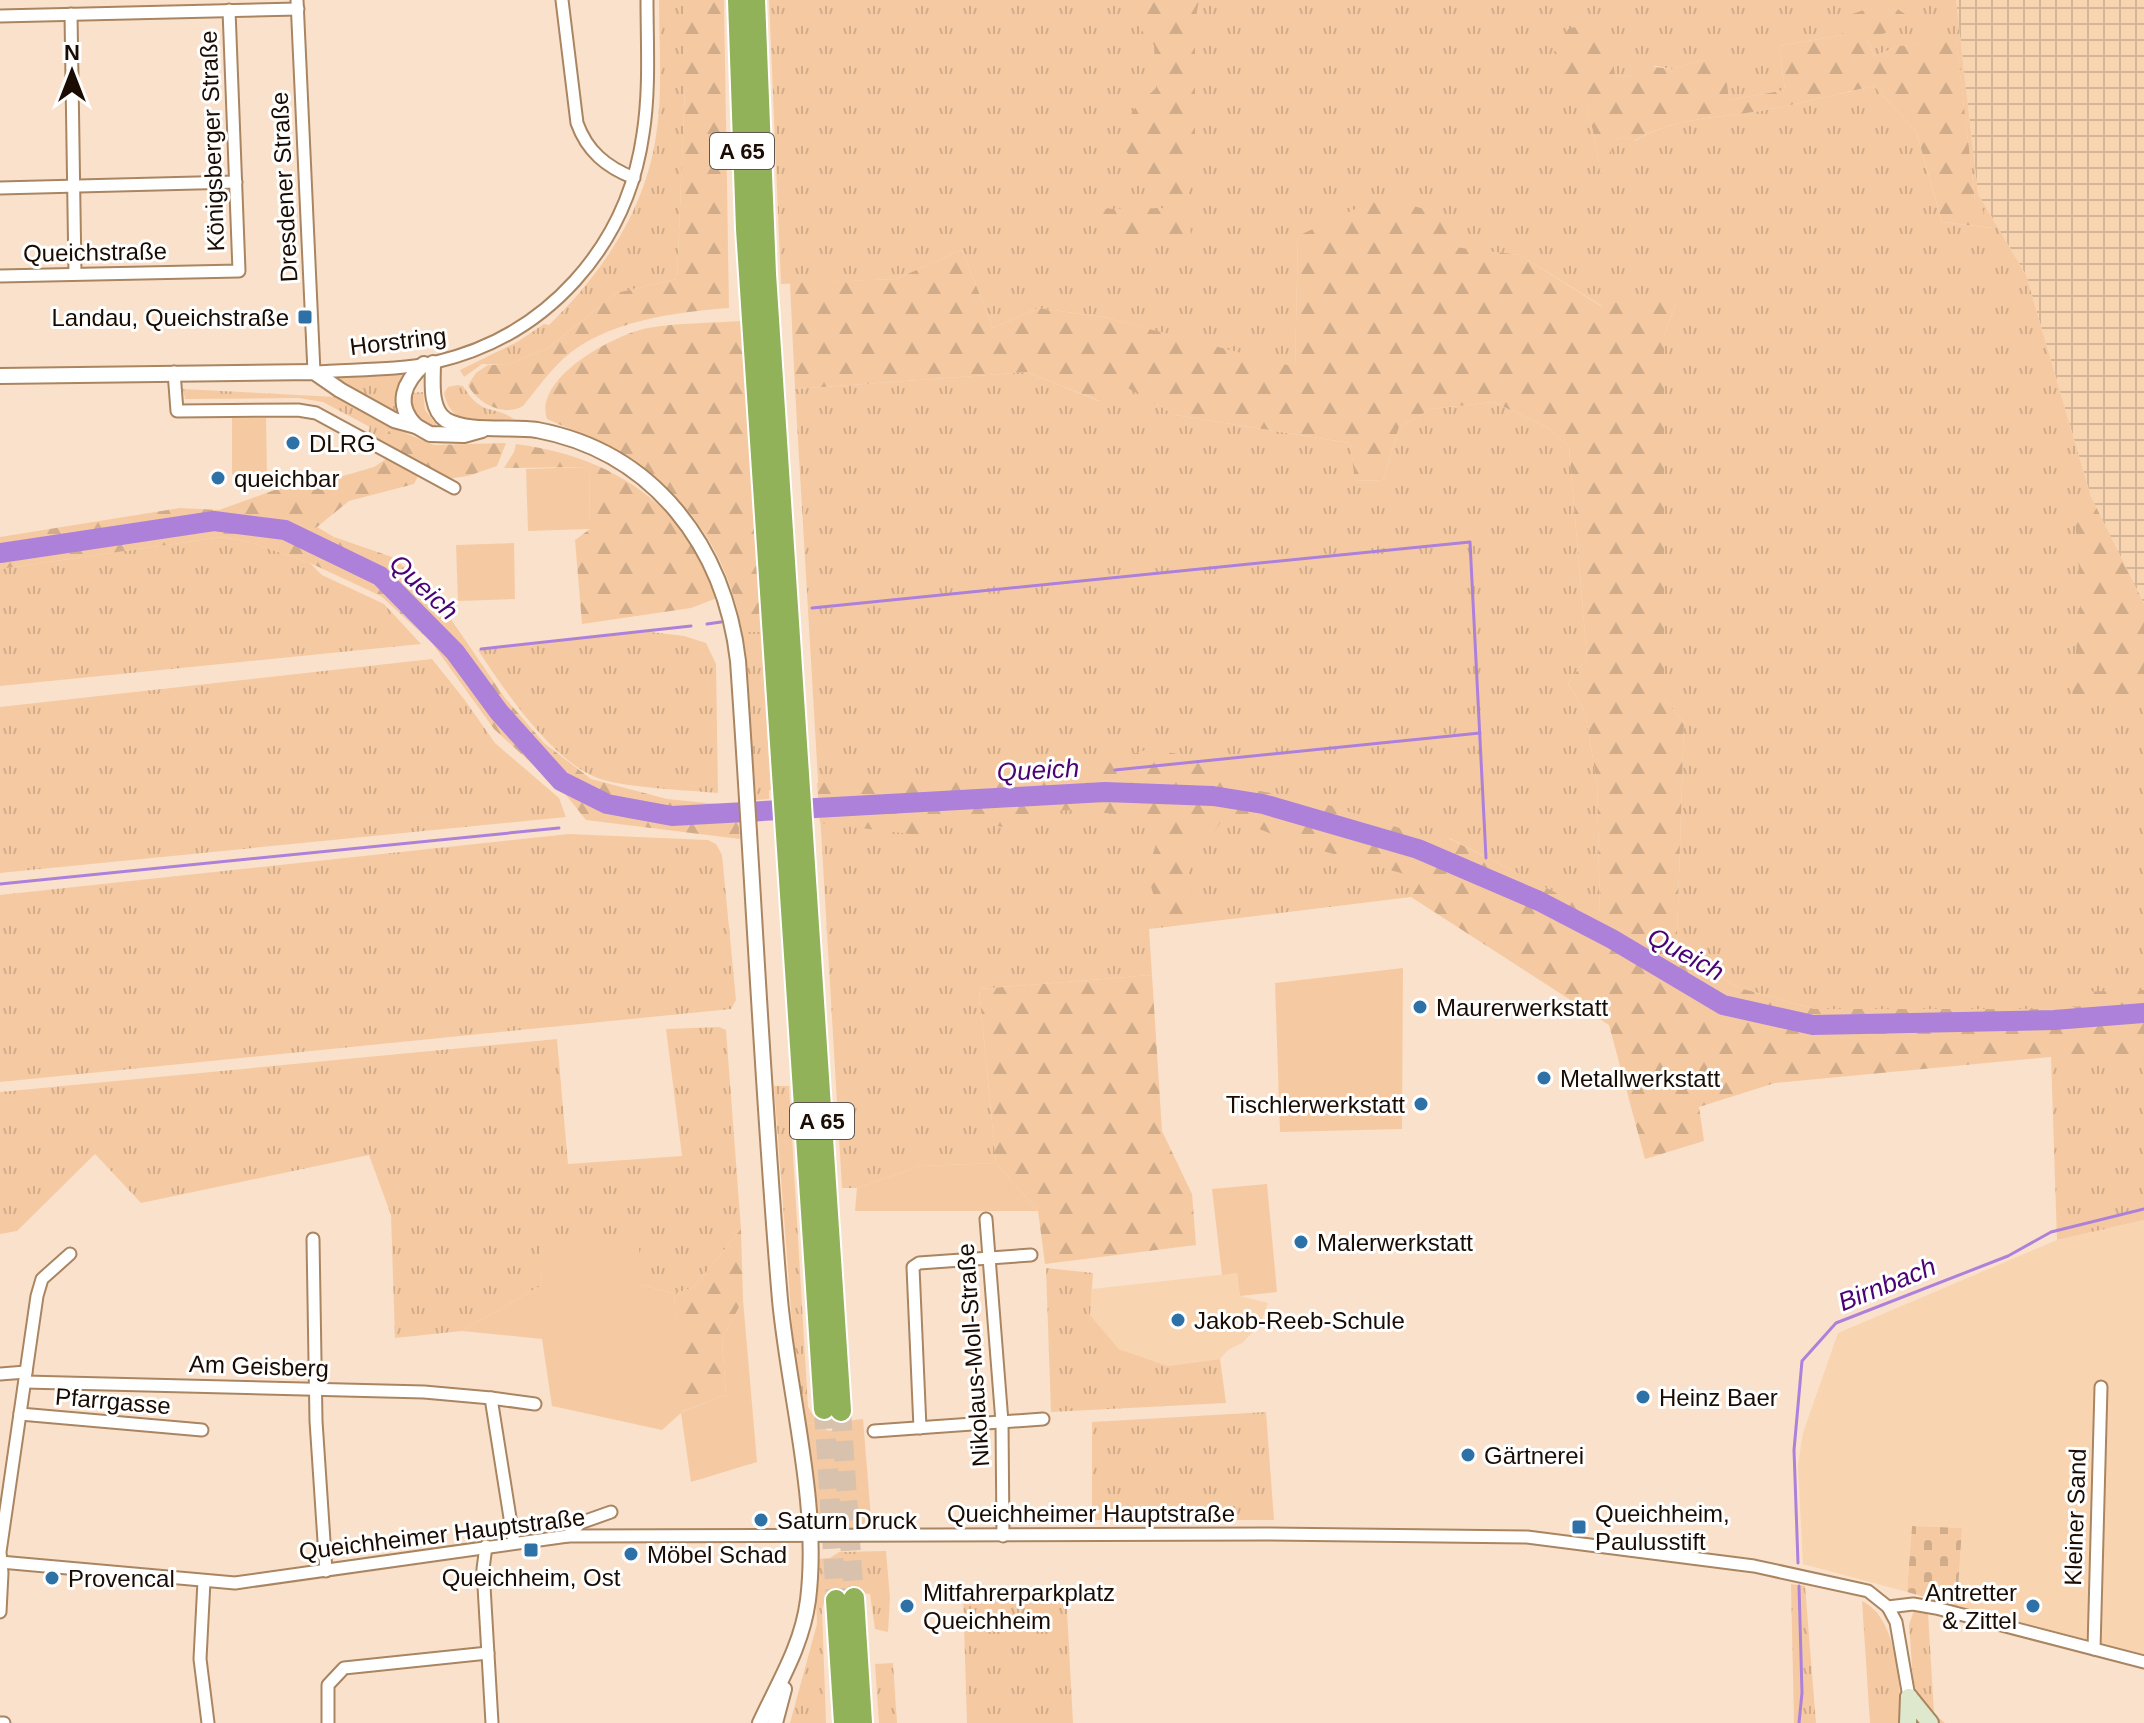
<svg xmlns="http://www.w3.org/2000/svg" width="2144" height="1723" viewBox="0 0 2144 1723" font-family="Arial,sans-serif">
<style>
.built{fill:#f8d4b1}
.industrial{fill:url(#industrial-grid)}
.grass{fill:url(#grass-tufts);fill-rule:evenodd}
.forest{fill:url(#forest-firs)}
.cemetery{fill:url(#cemetery-stones)}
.green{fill:#f5caa2}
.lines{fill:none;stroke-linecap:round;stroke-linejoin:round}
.stream{stroke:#ad81da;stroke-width:3}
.river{stroke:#ad81da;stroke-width:20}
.motorway-tunnel{stroke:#d8c1ad;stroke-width:20;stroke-dasharray:20 10;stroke-linecap:butt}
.minor-casing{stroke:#aa8561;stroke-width:15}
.tertiary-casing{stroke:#aa8561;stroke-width:18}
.secondary-casing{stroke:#aa8561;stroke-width:20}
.motorway-casing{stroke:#fff;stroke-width:24}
.minor{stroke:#fff;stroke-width:11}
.tertiary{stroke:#fff;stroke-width:14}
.secondary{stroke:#dee8cd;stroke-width:16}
.motorway{stroke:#92b259;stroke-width:20}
.poi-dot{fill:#2d71a6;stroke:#fff;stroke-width:3}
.labels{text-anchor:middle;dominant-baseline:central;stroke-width:6;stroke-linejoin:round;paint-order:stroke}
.shield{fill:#fff;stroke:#5f554e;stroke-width:2}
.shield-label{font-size:22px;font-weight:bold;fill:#1a0c02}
.street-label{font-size:24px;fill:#1a0c02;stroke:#fff}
.poi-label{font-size:24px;fill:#1a0c02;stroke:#fff;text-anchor:start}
.water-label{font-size:26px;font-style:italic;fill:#490375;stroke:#fff}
</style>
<defs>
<pattern id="industrial-grid" width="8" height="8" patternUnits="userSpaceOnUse" patternTransform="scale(2)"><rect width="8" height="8" fill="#f8d4b1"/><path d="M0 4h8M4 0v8" fill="none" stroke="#d4b597"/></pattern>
<pattern id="grass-tufts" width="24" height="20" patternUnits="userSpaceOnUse" patternTransform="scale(2)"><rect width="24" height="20" fill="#f5caa2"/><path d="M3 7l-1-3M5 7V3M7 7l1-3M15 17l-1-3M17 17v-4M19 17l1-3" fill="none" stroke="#d1ac8a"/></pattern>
<pattern id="forest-firs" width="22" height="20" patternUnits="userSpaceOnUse" patternTransform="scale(2)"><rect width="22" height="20" fill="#f5caa2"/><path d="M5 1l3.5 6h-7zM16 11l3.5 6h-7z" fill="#d1ac8a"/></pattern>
<pattern id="cemetery-stones" width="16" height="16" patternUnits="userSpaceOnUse" patternTransform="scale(2)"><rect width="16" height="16" fill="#f5caa2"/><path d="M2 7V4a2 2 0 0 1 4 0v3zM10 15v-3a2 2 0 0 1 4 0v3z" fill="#d1ac8a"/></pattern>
</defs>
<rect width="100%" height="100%" fill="#fae1cb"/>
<!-- built -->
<g class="built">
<polygon points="2144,1220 2144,1654 1957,1606 1962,1528 1912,1526 1907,1592 1803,1564 1798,1465 1803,1433 1838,1333 2057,1240"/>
<polygon points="1237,1273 1240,1296 1268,1303 1260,1325 1242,1343 1228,1350 1220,1359 1168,1366 1119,1349 1090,1315 1092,1289"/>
</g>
<!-- industrial -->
<polygon class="industrial" points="1956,0 2144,0 2144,604 2091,497 2026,275 1978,194"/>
<!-- grass -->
<g class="grass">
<path d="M659 0H685V88L677 279 616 293 548 348 506 365 482 364 464 377 460 370 517 342 544 324 549 325C602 273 645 211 656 136 663 92 659 45 659 0Z"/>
<path d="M769 0H1956L1978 194 2026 275 2091 497 2144 604V1220L2057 1240 2051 1057 2061 1009H1814L1740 988 1681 958 1677 937 1684 722 1664 700V337L1676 303 1602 306 1520 255 1298 236 1295 368 1103 317 1038 308 993 328 962 250 896 279 781 284ZM1842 35 1867 39 1874 56 1899 46 1956 41 1975 198 1992 228 1942 222 1916 131 1874 86C1832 95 1790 107 1747 113 1708 118 1669 120 1635 141L1624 137 1612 141 1604 194 1595 138 1584 97 1615 75 1625 77 1656 66 1672 69 1706 59 1729 100 1785 90 1779 46Z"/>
<polygon points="416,366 406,385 412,422 314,372"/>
<polygon points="1027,372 1099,401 1126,386 1175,415 1350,443 1356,481 1383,480 1399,427 1431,409 1493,402 1549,428 1569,447 1587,658 1568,683 1585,712 1597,783 1600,916 1449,838 1411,897 1149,929 1152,975 979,989 996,1163 921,1166 857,1188 842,1188 795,389"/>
<path d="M457 385 463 386C482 417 492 404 514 419 484 419 452 431 444 393L448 387Z"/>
<polygon points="183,389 337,397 391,427 383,442 367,435 370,427 323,402 299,398 185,399"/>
<polygon points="423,392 425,410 438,427 425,428 410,408 410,393"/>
<polygon points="317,527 334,537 330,549 305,538 305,532"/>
<polygon points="222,537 250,542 310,563 322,575 384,604 421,644 0,686 0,569"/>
<path d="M642 631 684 636 706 643 716 664 718 793C687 790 621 788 595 777 549 757 505 691 478 650Z"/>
<polygon points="742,632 761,632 771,790 769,790 769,799 756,800"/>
<polygon points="432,659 464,699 495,743 559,798 566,817 0,873 0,707"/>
<polygon points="569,834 708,840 716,844 722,855 736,1000 731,1009 0,1082 0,895"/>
<polygon points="719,1027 726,1030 741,1229 694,1287 674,1294 643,1285 539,1235 542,1285 462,1331 395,1338 391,1215 369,1155 141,1203 95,1154 17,1231 0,1234 0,1092 557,1039 568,1164 682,1156 666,1029"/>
<polygon points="774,1086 789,1086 808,1407 818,1423 804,1424 795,1363"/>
<polygon points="1046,1268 1093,1273 1090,1315 1119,1349 1168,1366 1220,1359 1226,1403 1051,1412"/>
<polygon points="1266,1412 1274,1520 1092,1520 1092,1422"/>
<polygon points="886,1551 890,1598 888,1632 875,1629 870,1594 834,1591 826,1597 822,1609 826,1723 790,1723 817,1624 815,1575 818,1559 830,1558 839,1552"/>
<polygon points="1791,1584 1805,1586 1816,1723 1794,1723"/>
<polygon points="1066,1592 1073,1723 967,1723 963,1593"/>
<path d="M1862 1601C1899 1619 1899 1686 1902 1723H1870Z"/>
<polygon points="1914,1610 1928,1613 1934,1714 1945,1723 1933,1723 1914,1693 1909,1625"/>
<polygon points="893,1663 897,1723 879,1723 875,1664"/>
</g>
<!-- forest -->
<g class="forest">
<path d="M685 0H724L729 308C676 312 605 321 564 358 549 372 536 390 523 406 504 417 478 404 468 385L476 373 488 365H506L548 348 616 293 677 279 685 88Z"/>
<polygon points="1135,0 1199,0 1195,22 1195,154 1187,192 1191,237 1099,238 1102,209 1169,208 1163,191 1118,143 1133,110 1156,88 1154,45 1135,22"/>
<path d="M1886 2 1918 22 1867 39 1874 56 1899 46 1956 40 1975 198 1993 228 1942 222 1916 131 1874 86C1832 95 1789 107 1747 113 1708 118 1669 120 1634 141L1624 137 1613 141 1604 198 1595 138 1584 98 1568 79 1554 52 1569 28 1584 26 1611 48 1615 75 1626 77 1647 66 1672 69 1706 59H1724L1729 100 1785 90 1779 46 1842 35 1844 17Z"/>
<polygon points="1372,201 1396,201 1442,214 1454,247 1520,255 1601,306 1666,290 1676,303 1664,337 1664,700 1684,722 1677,937 1681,958 1740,988 1814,1009 2061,1009 2059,1025 2064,1008 2082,1006 2078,992 2144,990 2144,1063 2051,1057 1775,1083 1699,1107 1704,1141 1645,1159 1609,1025 1411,897 1422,879 1298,844 1225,816 1209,839 1183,840 1196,923 1163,927 1147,873 1159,834 1119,814 1065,810 1003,827 949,818 918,835 820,823 817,783 954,774 1069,776 1148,749 1221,761 1233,786 1319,802 1415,833 1448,838 1600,915 1597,783 1585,712 1568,683 1587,658 1569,447 1549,428 1493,402 1431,409 1399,427 1383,480 1355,481 1350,443 1175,415 1126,387 1100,401 1027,372 795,389 790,283 896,279 962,250 993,328 1038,308 1103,317 1295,367 1298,236"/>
<path d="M741 321 761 632H742C730 560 692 500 631 460 605 442 575 432 547 419 533 378 615 334 648 328 678 323 710 323 741 321Z"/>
<polygon points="391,427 434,445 506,443 497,466 468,476 447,479 383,442"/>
<path d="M516 444C610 456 687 504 717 598L691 608 582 624 575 540 590 529 589 467 504 468 514 452Z"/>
<polygon points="386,459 418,476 414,484 349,501 317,527 306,532 305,538 330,549 334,537 395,558 448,615 505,698 544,743 591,779 667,799 737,806 740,839 586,820 566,795 494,729 432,643 381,596 310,563 250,542 222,537 0,569 0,537 180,508 219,510 280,488 336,478 374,467"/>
<polygon points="2091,497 2144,604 2144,701 2072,698 2081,595 2074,505"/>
<polygon points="1152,975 1162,1131 1192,1194 1196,1245 1045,1264 1038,1211 996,1163 979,989"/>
<polygon points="741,1229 743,1300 722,1339 726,1395 681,1412 674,1294 694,1287"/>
</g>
<!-- cemetery -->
<polygon class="cemetery" points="1912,1526 1962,1528 1957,1606 1907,1592"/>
<!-- green -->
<g class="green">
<polygon points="1846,0 1932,0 1886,2 1852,13"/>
<polygon points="232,418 266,418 267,475 232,475"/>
<polygon points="589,467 590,529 528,531 526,469"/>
<polygon points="514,543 515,599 458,601 456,545"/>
<polygon points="1403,968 1402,1129 1280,1132 1275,983"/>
<polygon points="996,1163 1038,1211 855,1211 857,1188 921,1166"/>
<polygon points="1267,1184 1277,1292 1240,1296 1237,1273 1222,1275 1212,1189"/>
<polygon points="538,1235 638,1241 643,1285 674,1294 682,1412 726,1395 722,1339 743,1300 757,1462 691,1482 681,1413 662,1430 552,1406 542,1339 462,1331 542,1285"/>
<path d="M863 1419 872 1531C851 1531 830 1536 817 1517L804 1424 818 1423 822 1428 830 1431 854 1420Z"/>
</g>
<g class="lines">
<!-- stream -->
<g class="stream">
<polyline points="812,608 1470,542 1486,858"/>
<polyline points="707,624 721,622"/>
<polyline points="481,649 691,626"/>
<polyline points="1115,770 1480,733"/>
<polyline points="1487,876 1487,879"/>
<polyline points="0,884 559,828"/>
<polyline points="1798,1563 1794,1450 1802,1361 1836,1323 2008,1256 2051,1232 2144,1209"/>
<polyline points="1799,1723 1802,1693 1799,1586"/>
</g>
<!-- river -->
<polyline class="river" points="0,553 214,521 285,530 380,576 455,652 499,712 561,781 607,804 672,816 1105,792 1213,796 1263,804 1418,849 1539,901 1612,939 1723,1005 1813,1025 2054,1020 2144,1013"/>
<!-- motorway-tunnel -->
<g class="motorway-tunnel">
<polyline points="824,1409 836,1600"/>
<polyline points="841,1411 854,1598"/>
</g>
<!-- minor casing -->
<g class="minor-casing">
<g id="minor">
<path d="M297 0 314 372C354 369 397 371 436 362 547 336 627 247 643 134 650 90 647 44 647 0"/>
<path d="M562 0 577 123C587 151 606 167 634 178"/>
<polyline points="71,14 75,274"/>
<polyline points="0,16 298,9"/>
<polyline points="0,188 236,182"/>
<polyline points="0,276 239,271 229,10"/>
<polyline points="174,372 177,411 298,410 316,413 454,488"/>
<polyline points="986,1219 1002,1422 1003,1536"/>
<polyline points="313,1239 316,1421 326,1571"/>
<polyline points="0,1374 26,1372"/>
<polyline points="25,1382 424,1392 491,1398 514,1543"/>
<polyline points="491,1398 535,1404"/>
<polyline points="20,1414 202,1430"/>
<polyline points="920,1428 913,1267 919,1263 1031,1255"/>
<polyline points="874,1431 1043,1419"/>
<polyline points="568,1536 580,1523 611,1512"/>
<polyline points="486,1546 483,1569 492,1723"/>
<polyline points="0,1562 235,1583 568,1536 1267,1534 1527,1537 1754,1566 1868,1591 1888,1607 1896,1622 1909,1697"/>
<polyline points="204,1581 200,1659 208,1723"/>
<polyline points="1888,1607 1913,1604 1936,1608 2144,1662"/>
<polyline points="0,1612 2,1573 0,1552 37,1296 42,1279 70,1254"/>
<polyline points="2094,1649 2101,1387"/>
<polyline points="0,1723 4,1723"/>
<polyline points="328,1723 328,1685 344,1668 488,1653"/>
</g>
</g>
<!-- tertiary casing -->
<g class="tertiary-casing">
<g id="tertiary">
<path d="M433 363C433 380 429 409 446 420 468 433 511 426 537 430 654 452 725 547 738 661 753 874 762 1088 780 1300 789 1396 820 1504 808 1600 802 1646 779 1682 760 1723"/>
<polyline points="0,376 314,372 340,390 394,420 416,426 430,434 464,435 482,430"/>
<path d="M416 426C394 404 404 382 424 364"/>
<polyline points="775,1723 784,1689"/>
</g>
</g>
<!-- secondary casing -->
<g class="secondary-casing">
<g id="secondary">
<polyline points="1909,1697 1930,1723"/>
<polyline points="1908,1723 1909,1697"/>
</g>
</g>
<!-- motorway casing -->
<g class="motorway-casing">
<g id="motorway">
<polyline points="738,0 746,229 824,1409"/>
<polyline points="755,0 766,274 841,1411"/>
<polyline points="854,1598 862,1723"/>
<polyline points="836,1600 844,1723"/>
</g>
</g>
<!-- minor -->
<use href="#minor" class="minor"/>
<!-- tertiary -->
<use href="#tertiary" class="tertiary"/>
<!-- secondary -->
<use href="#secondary" class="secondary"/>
<!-- motorway -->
<use href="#motorway" class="motorway"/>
</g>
<!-- markers -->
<g class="poi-dot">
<rect x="297" y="309" width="16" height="16" rx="4"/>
<circle cx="293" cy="443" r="8"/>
<circle cx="218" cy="478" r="8"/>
<circle cx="1420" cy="1007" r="8"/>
<circle cx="1544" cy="1078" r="8"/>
<circle cx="1421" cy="1104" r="8"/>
<circle cx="1301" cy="1242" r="8"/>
<circle cx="1178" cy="1320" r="8"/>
<circle cx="1643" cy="1397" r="8"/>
<circle cx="1468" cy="1455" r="8"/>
<circle cx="761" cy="1520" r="8"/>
<rect x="1571" y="1519" width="16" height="16" rx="4"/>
<rect x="523" y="1542" width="16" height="16" rx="4"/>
<circle cx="631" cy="1554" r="8"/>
<circle cx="52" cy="1578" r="8"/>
<circle cx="907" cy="1606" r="8"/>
<circle cx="2033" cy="1606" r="8"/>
</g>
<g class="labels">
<!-- shield labels -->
<g class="shield">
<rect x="710" y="133" width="64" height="36" rx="6"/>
<rect x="790" y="1103" width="64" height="36" rx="6"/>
</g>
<g class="shield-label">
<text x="742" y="151">A 65</text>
<text x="822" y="1121">A 65</text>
</g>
<!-- street labels -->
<g class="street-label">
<text transform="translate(212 141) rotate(-92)">Königsberger Straße</text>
<text transform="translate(284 187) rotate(-93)">Dresdener Straße</text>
<text transform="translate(95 252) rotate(-1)">Queichstraße</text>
<text transform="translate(398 341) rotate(-7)">Horstring</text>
<text transform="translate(973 1355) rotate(-94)">Nikolaus-Moll-Straße</text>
<text transform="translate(259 1366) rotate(2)">Am Geisberg</text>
<text transform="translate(113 1401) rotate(5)">Pfarrgasse</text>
<text x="1091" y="1513">Queichheimer Hauptstraße</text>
<text transform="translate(2075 1517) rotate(-88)">Kleiner Sand</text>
<text transform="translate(442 1534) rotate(-7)">Queichheimer Hauptstraße</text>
</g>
<!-- poi labels -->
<g class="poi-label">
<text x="289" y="317" text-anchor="end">Landau, Queichstraße</text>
<text x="309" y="443">DLRG</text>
<text x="234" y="478">queichbar</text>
<text x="1436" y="1007">Maurerwerkstatt</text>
<text x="1560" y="1078">Metallwerkstatt</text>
<text x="1405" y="1104" text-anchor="end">Tischlerwerkstatt</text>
<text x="1317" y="1242">Malerwerkstatt</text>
<text x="1194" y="1320">Jakob-Reeb-Schule</text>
<text x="1659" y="1397">Heinz Baer</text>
<text x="1484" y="1455">Gärtnerei</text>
<text x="1595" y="1513">Queichheim,<tspan x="1595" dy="28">Paulusstift</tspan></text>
<text x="777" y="1520">Saturn Druck</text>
<text x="647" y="1554">Möbel Schad</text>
<text x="531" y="1577" text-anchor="middle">Queichheim, Ost</text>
<text x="68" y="1578">Provencal</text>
<text x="923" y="1592">Mitfahrerparkplatz<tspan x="923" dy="28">Queichheim</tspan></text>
<text x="2017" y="1592" text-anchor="end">Antretter<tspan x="2017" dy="28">&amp; Zittel</tspan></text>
</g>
<!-- water labels -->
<g class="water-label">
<text transform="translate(424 587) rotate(43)">Queich</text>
<text transform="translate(1038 770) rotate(-3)">Queich</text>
<text transform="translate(1686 954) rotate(29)">Queich</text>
<text transform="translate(1887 1284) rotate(-22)">Birnbach</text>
</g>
</g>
<!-- north arrow -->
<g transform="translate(72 72)" stroke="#ffffff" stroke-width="6" paint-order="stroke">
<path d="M0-6L14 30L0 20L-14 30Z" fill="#1a0c02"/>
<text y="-12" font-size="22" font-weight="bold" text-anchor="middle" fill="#1a0c02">N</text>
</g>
</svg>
